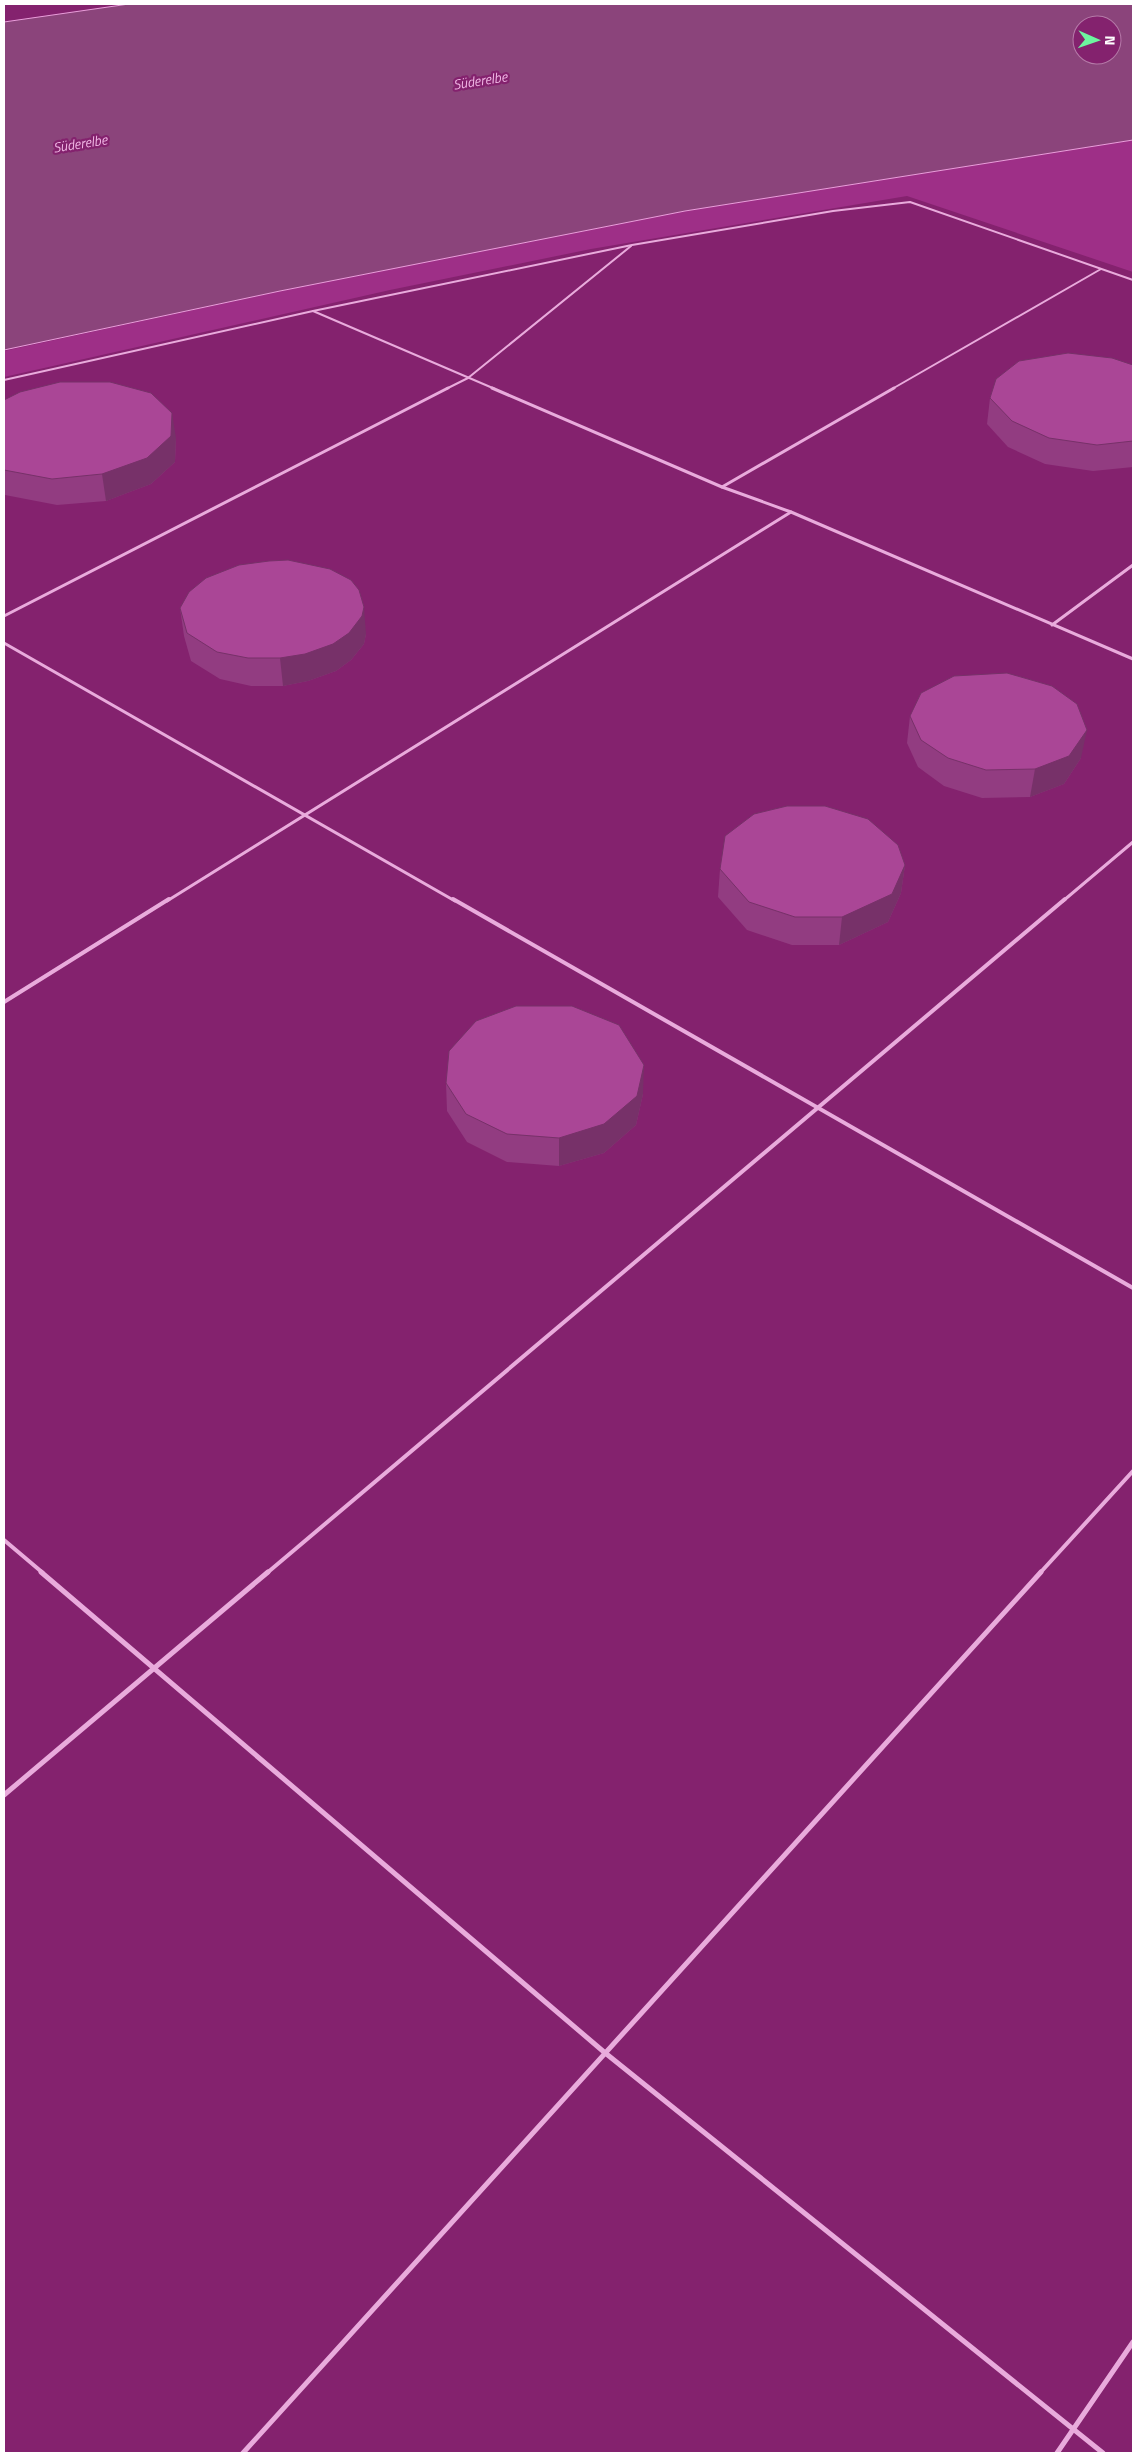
<svg xmlns="http://www.w3.org/2000/svg" width="1137" height="2457" viewBox="0 0 1137 2457" font-family="'Titillium Web',sans-serif">
<style>
.green{fill:#9e2f87}
.water{fill:#8b447b;stroke:#ea9edb;fill-rule:evenodd}
.lines{fill:none;stroke-linecap:round;stroke-linejoin:round}
.service-far3{stroke:#e9abdc;stroke-width:2}
.service-far2{stroke:#e9abdc;stroke-width:3}
.service-far1{stroke:#e9abdc;stroke-width:4}
.service{stroke:#e9abdc;stroke-width:5}
.wall{fill:#923c81}
.shaded-wall{fill:#773169}
.building{fill:#aa4696;stroke:#773169}
.labels{text-anchor:middle;dominant-baseline:central;stroke-width:4.5;stroke-linejoin:round;paint-order:stroke}
.far-water-label{font-size:14px;font-style:italic;fill:#f0b6e4;stroke:#84226e}
</style>
<rect width="100%" height="100%" fill="#84226e"/>
<!-- green -->
<polygon class="green" points="1133,140 1133,272 907,196 591,249 390,290 4,377 4,351 280,291 685,211"/>
<!-- water -->
<path class="water" d="M129 4H1133V140L685 211 280 291 4 350V22ZM1082 25H1112V55H1082Z"/>
<g class="lines">
<!-- service-far3 -->
<g class="service-far3">
<polyline points="313,311 495,389"/>
<polyline points="4,380 313,311 632,245 833,211 910,202 1133,280"/>
<polyline points="446,389 468,378 631,246"/>
<polyline points="892,389 1101,269"/>
</g>
<!-- service-far2 -->
<g class="service-far2">
<polyline points="492,388 722,487 791,512 1133,659"/>
<polyline points="722,487 894,388"/>
<polyline points="4,616 448,388"/>
<polyline points="1052,625 1133,565"/>
<polyline points="4,643 455,901"/>
<polyline points="167,901 791,512"/>
<polyline points="1063,901 1133,842"/>
</g>
<!-- service-far1 -->
<g class="service-far1">
<polyline points="453,899 1133,1288"/>
<polyline points="4,1002 169,899"/>
<polyline points="4,1540 43,1573"/>
<polyline points="267,1573 1065,899"/>
<polyline points="1040,1573 1133,1471"/>
</g>
<!-- service -->
<g class="service">
<polyline points="41,1572 604,2052 1103,2453"/>
<polyline points="4,1795 268,1572"/>
<polyline points="243,2453 1041,1572"/>
<polyline points="1057,2453 1133,2342"/>
</g>
</g>
<!-- wall -->
<g class="wall">
<polygon points="1133,365 1133,467 1093,471 1045,464 1008,447 987,424 990,398"/>
<polygon points="4,400 176,438 175,462 151,484 106,501 57,505 5,495 4,494"/>
<polygon points="180,608 366,634 364,644 351,660 336,671 308,681 283,686 251,686 220,679 191,661 184,636"/>
<polygon points="910,716 1081,758 1064,784 1030,797 982,798 944,786 918,767 907,743"/>
<polygon points="905,865 901,893 888,922 839,945 792,945 747,930 718,897 720,869"/>
<polygon points="446,1083 643,1094 636,1125 604,1153 559,1166 507,1162 467,1142 447,1111"/>
</g>
<!-- shaded-wall -->
<g class="shaded-wall">
<polygon points="172,413 176,438 175,462 151,484 106,501 102,474"/>
<polygon points="364,607 366,634 364,644 351,660 336,671 308,681 283,686 280,658"/>
<polygon points="1087,730 1081,758 1064,784 1030,797 1035,769"/>
<polygon points="905,865 901,893 888,922 839,945 842,917"/>
<polygon points="644,1065 643,1094 636,1125 604,1153 559,1166 559,1138"/>
</g>
<!-- building -->
<g class="building">
<polygon points="1068,353 1112,358 1133,365 1133,441 1097,445 1049,438 1012,421 990,398 996,379 1019,361"/>
<polygon points="60,382 110,382 151,393 172,413 171,436 147,458 102,474 52,479 4,470 4,400 20,392"/>
<polygon points="288,560 330,569 351,580 359,590 364,607 362,616 349,633 333,644 305,654 280,658 248,658 217,652 187,633 180,608 189,592 206,578 239,565 269,561"/>
<polygon points="1007,673 1052,686 1077,704 1087,730 1069,756 1035,769 986,770 948,758 921,740 910,716 921,693 954,676"/>
<polygon points="787,806 825,806 868,819 898,845 905,865 892,894 842,917 795,917 749,902 720,869 725,836 754,814"/>
<polygon points="516,1006 572,1006 619,1025 644,1065 637,1096 604,1124 559,1138 507,1134 466,1114 446,1083 449,1051 476,1021"/>
</g>
<g class="labels">
<!-- far-water labels -->
<g class="far-water-label">
<text transform="translate(480 80) rotate(-9)">Süderelbe</text>
<text transform="translate(80 143) rotate(-9)">Süderelbe</text>
</g>
</g>
<!-- border -->
<rect width="1137" height="2457" fill="none" stroke="#ffffff" stroke-width="10"/>
<!-- north arrow -->
<g transform="translate(1097 40) rotate(92)"><circle r="24" fill="#84226e" stroke="#b57aa8"/>
<path d="M0-4L9 19L0 12L-9 19Z" fill="#6df59f"/>
<text y="-8" font-size="14" font-weight="bold" text-anchor="middle" fill="#ffffff">N</text>
</g>
</svg>
